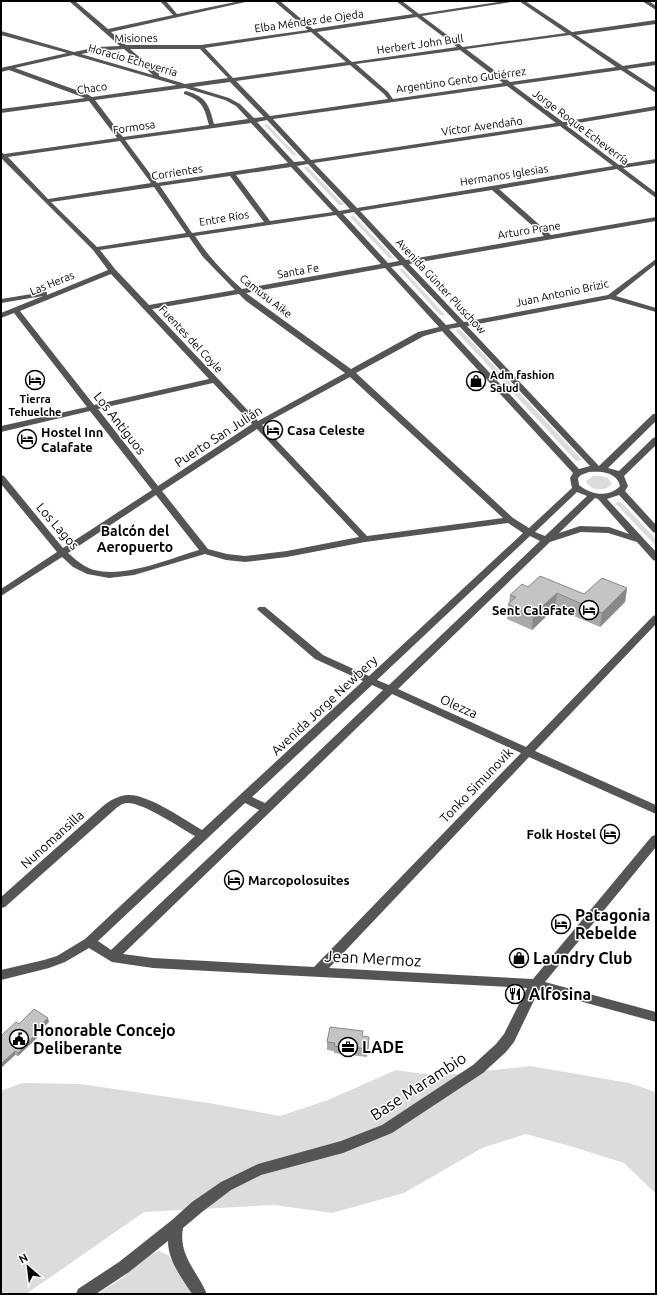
<svg xmlns="http://www.w3.org/2000/svg" width="657" height="1295" viewBox="0 0 657 1295" font-family="Ubuntu,sans-serif">
<style>
.green{fill:#dcdcdc}
.lines{fill:none;stroke-linecap:round;stroke-linejoin:round}
.minor{fill:#555;fill-rule:evenodd}
.wall{fill:#a9a9a9}
.shaded-wall{fill:#898989}
.building{fill:#c4c4c4;stroke:#898989}
.labels{text-anchor:middle;dominant-baseline:central;stroke-width:3;stroke-linejoin:round;paint-order:stroke}
.far-street-label{font-size:11px;fill:#000;stroke:#fff}
.far-poi-label{font-size:11px;font-weight:bold;fill:#000;stroke:#fff;text-anchor:start}
.street-label{font-size:13px;fill:#000;stroke:#fff}
.poi-label{font-size:13px;font-weight:bold;fill:#000;stroke:#fff;text-anchor:start}
.neighbourhood-label{font-size:14px;font-weight:bold;fill:#000;stroke:#fff}
.near-poi-label{font-size:16px;font-weight:bold;fill:#000;stroke:#fff;text-anchor:start}
.near-street-label{font-size:16px;fill:#000;stroke:#fff}
</style>
<rect width="100%" height="100%" fill="#fff"/>
<!-- green -->
<g class="green">
<polygon points="267,124 297,155 293,155 264,125"/>
<polygon points="305,167 308,167 344,205 339,205 304,168"/>
<polygon points="351,216 354,216 394,258 389,258 350,217"/>
<polygon points="399,269 403,269 445,315 440,315"/>
<polygon points="460,329 582,460 576,461 455,330"/>
<path d="M593 476H601L608 478 612 484C605 492 590 491 586 481Z"/>
<polygon points="617,502 621,502 656,539 656,546 616,504"/>
<polygon points="530,1066 629,1083 656,1092 656,1194 624,1163 570,1146 526,1134 482,1148 404,1193 332,1213 274,1205 144,1212 26,1294 1,1294 1,1091 22,1083 81,1084 209,1103 280,1116 328,1100 396,1070 438,1076"/>
<polygon points="159,1251 168,1255 195,1294 98,1294 122,1278 148,1255"/>
</g>
<g class="lines">
<!-- minor -->
<g class="minor">
<path d="M69 1H75L108 29 173 15 160 1H166L177 14 240 1H250L111 32 126 45H201L308 30 274 1H280L313 29 413 14 396 1H402L419 14 505 1H518L422 16 463 47 566 33 519 1H525L572 32 656 20V24L576 35 623 66 656 61V65L627 69 656 88V93L621 70 513 85 563 122 656 106V110L566 125 619 165 656 159V163L623 168 656 193V198L617 169 499 189 551 235 656 217V221L409 264 464 322 608 295 656 259V264L616 296 656 308V312L610 299 467 326 599 466 653 414H656V421L608 468 619 471 653 438 656 437V445L624 476 628 486 625 491 656 525V533L653 532 619 495 607 499 656 552V561L653 560 637 542 608 533 581 532 550 542 398 689 526 747 653 616 656 615V624L535 751 656 805V814L529 757 329 968 533 979 652 836 656 835V847L545 982 656 1012V1022L539 990 514 1042 506 1052 483 1073 392 1133 343 1153 261 1175 231 1190 202 1212 183 1228C178 1255 197 1271 207 1294H192C182 1278 168 1261 168 1241L129 1272 96 1294H76L78 1289 119 1262 172 1220 192 1202 221 1182 258 1164 341 1141 382 1125 473 1065 496 1044 504 1034 527 988 153 968 112 962 89 948 65 962 49 968 1 980V970L44 960 57 956 85 939 195 836C181 828 141 801 126 803 121 804 117 807 113 811L5 907 1 908V897L102 807C109 801 117 796 127 795 147 793 185 820 202 830L363 681 315 659 259 611 257 609 259 607H265L323 655 369 676 523 533 508 523 365 542 287 557 245 562 226 560 205 554 134 575 109 578 87 574 73 567 62 557 1 596V589L57 552 1 484V475L4 476 63 548 152 490 90 411 1 432V426L87 407 14 313 1 318V313L43 296 1 303V299L44 292H47V295L108 270 93 250 1 158V152L4 154 117 138 89 101 1 113V109L85 98 9 70 1 72V68L67 53 1 35V31L74 52 98 47 120 46ZM417 17 457 47 352 62 317 32ZM311 32 346 62 233 78 205 48ZM570 35 616 67 510 82 466 49ZM124 49 153 75 81 54 98 51ZM130 49H200L228 78 185 84 159 76V74ZM460 50 503 83 393 99 388 92 356 64ZM73 55 177 85 92 97 87 94 15 68ZM350 65 384 94 388 99 270 116 236 81ZM230 82 264 117 254 118 240 104 229 98 193 87ZM507 86 556 123 311 160 273 119ZM185 88 225 100 236 106 248 119 214 124C209 105 207 97 186 91L184 92V94C203 101 204 107 209 125L123 137 95 100ZM267 120 305 161 294 162 257 122ZM251 123 288 163 157 183 125 140ZM560 126 613 166 357 208 314 163ZM120 141 151 183 48 199 8 157ZM308 164 350 209 339 211 297 166ZM291 167 333 212 270 221 236 175ZM230 176 264 222 192 233 160 186ZM154 187 186 233 97 247 51 202ZM492 190 544 236 406 260 360 211ZM354 212 399 261 388 263 343 214ZM336 215 381 264 242 289C224 273 208 256 195 236ZM189 237 203 257 235 290 149 305 115 269 100 250ZM402 265 457 323 446 325 391 267ZM385 268 439 327 418 332 351 369 246 293ZM111 274 209 379 94 405 20 311ZM239 294 246 301 345 373 258 421 152 309ZM460 327 590 466 579 469 449 329ZM442 331 573 473 570 478 572 488 529 528 513 518 356 373 424 336ZM350 377 503 518 367 536 262 425ZM213 383 252 424 158 486 98 409ZM257 429 359 537 287 551 245 556 227 554 208 549 162 491ZM589 472C601 471 617 472 620 486 609 498 591 495 579 485L578 478 581 475ZM577 492 587 496 545 536 535 532ZM156 495 199 550C168 559 126 578 94 570 84 567 76 560 68 553ZM595 498 598 499 629 534 609 527 580 526 559 533ZM530 536 540 541 389 685 377 680ZM372 685 383 690 265 803 252 797ZM392 694 521 753 314 967 153 958 123 954ZM245 803 259 810 111 950 98 941Z"/>
<polygon points="642,1 649,1 656,6 656,10"/>
</g>
</g>
<!-- wall -->
<g class="wall">
<polygon points="528,587 584,594 627,588 625,602 600,627 555,608 532,630 507,619 508,604 509,603 510,595"/>
<polygon points="49,1022 36,1034 37,1038 18,1056 15,1055 1,1068 19,1024"/>
<polygon points="363,1036 369,1044 367,1057 334,1053 334,1051 327,1050 327,1042"/>
</g>
<!-- shaded-wall -->
<g class="shaded-wall">
<polygon points="627,588 625,602 600,627 602,613"/>
<polygon points="557,593 555,608 532,630 533,615"/>
<polygon points="48,1018 49,1022 36,1034 37,1038 18,1056 18,1053 33,1032"/>
<polygon points="15,1051 15,1055 1,1068 1,1064"/>
</g>
<!-- building -->
<g class="building">
<polygon points="540,576 584,594 602,578 627,588 602,613 557,593 533,615 508,604 516,597 510,595 522,584 528,587"/>
<polygon points="34,1009 48,1018 33,1032 36,1034 18,1053 15,1051 1,1064 1,1036 16,1022 19,1024"/>
<polygon points="330,1027 363,1031 362,1036 369,1037 368,1049 334,1046 335,1043 327,1042"/>
</g>
<!-- icons -->
<defs>
<g id="hotel-ring" transform="scale(1)"><circle r="9.5" fill="#fff" stroke="#000" stroke-width="1.5"/><path d="M-6-4.5h1.5V1H6V5H4.5V3h-9V5H-6ZM-4 0a1.8 1.8 0 1 1 3.6 0ZM.5 0V-2.5h3Q6-2.5 6 0Z" fill="#000"/></g>
<g id="shop-ring" transform="scale(1)"><circle r="9.5" fill="#fff" stroke="#000" stroke-width="1.5"/><path d="M-5-2.5h2.3a2.7 3.5 0 0 1 5.4 0H5L5.5 6h-11ZM-1.5-2.5h3a1.5 2.3 0 0 0-3 0Z" fill="#000"/></g>
<g id="restaurant-ring" transform="scale(1)"><circle r="9.5" fill="#fff" stroke="#000" stroke-width="1.5"/><path d="M-5-6h1v4h1v-4h1v4h1v-4h1v5L-1.5 .5V6h-2V.5L-5-1ZM5-6V6H3V1.5H1.5Q1.5-4 5-6Z" fill="#000"/></g>
<g id="civic-ring" transform="scale(1)"><circle r="9.5" fill="#fff" stroke="#000" stroke-width="1.5"/><path d="M-.6-6.5H3V-4.5H.6V-3L4-1V1h2V6H-6V1h2V-1L-.6-3ZM-1.2 2.5V6h2.4V2.5Z" fill="#000"/></g>
<g id="office-ring" transform="scale(1)"><circle r="9.5" fill="#fff" stroke="#000" stroke-width="1.5"/><path d="M-6-3h4V-5.5h4V-3h4V5H-6ZM-1-4.5V-3h2v-1.5ZM-6 0V1H6V0Z" fill="#000"/></g>
</defs>
<g fill-rule="evenodd">
<use href="#hotel-ring" x="35" y="380"/>
<use href="#shop-ring" x="476" y="381"/>
<use href="#hotel-ring" x="273" y="430"/>
<use href="#hotel-ring" x="27" y="439"/>
<use href="#hotel-ring" x="589" y="610"/>
<use href="#hotel-ring" x="610" y="834"/>
<use href="#hotel-ring" x="234" y="880"/>
<use href="#hotel-ring" x="561" y="924"/>
<use href="#shop-ring" x="519" y="958"/>
<use href="#restaurant-ring" x="515" y="994"/>
<use href="#civic-ring" x="19" y="1039"/>
<use href="#office-ring" x="348" y="1047"/>
</g>
<g class="labels">
<!-- far-street labels -->
<g class="far-street-label">
<text transform="translate(309 21) rotate(-8)">Elba Méndez de Ojeda</text>
<text transform="translate(136 38) rotate(-1)">Misiones</text>
<text transform="translate(420 44) rotate(-8)">Herbert John Bull</text>
<text transform="translate(133 60) rotate(16)">Horacio Echeverría</text>
<text transform="translate(461 80) rotate(-8)">Argentino Gento Gutiérrez</text>
<text transform="translate(92 88) rotate(-8)">Chaco</text>
<text transform="translate(482 126) rotate(-8)">Víctor Avendaño</text>
<text transform="translate(134 127) rotate(-8)">Formosa</text>
<text transform="translate(581 127) rotate(37)">Jorge Roque Echeverría</text>
<text transform="translate(177 172) rotate(-9)">Corrientes</text>
<text transform="translate(504 175) rotate(-9)">Hermanos Iglesias</text>
<text transform="translate(224 218) rotate(-9)">Entre Ríos</text>
<text transform="translate(529 230) rotate(-9)">Arturo Prane</text>
<text transform="translate(298 271) rotate(-10)">Santa Fe</text>
<text transform="translate(52 283) rotate(-22)">Las Heras</text>
<text transform="translate(441 286) rotate(47)">Avenida Günter Pluschow</text>
<text transform="translate(562 293) rotate(-12)">Juan Antonio Brizic</text>
<text transform="translate(266 296) rotate(38)">Camusu Aike</text>
<text transform="translate(191 339) rotate(47)">Fuentes del Coyle</text>
</g>
<!-- far-poi labels -->
<g class="far-poi-label">
<text x="490" y="375">Adm fashion<tspan x="490" dy="13">Salud</tspan></text>
<text x="35" y="399" text-anchor="middle">Tierra<tspan x="35" dy="13">Tehuelche</tspan></text>
</g>
<!-- street labels -->
<g class="street-label">
<text transform="translate(120 423) rotate(52)">Los Antiguos</text>
<text transform="translate(218 436) rotate(-33)">Puerto San Julián</text>
<text transform="translate(58 526) rotate(49)">Los Lagos</text>
<text transform="translate(324 705) rotate(-43)">Avenida Jorge Newbery</text>
<text transform="translate(459 706) rotate(24)">Olezza</text>
<text transform="translate(476 785) rotate(-46)">Tonko Simunovik</text>
<text transform="translate(52 839) rotate(-42)">Nunomansilla</text>
</g>
<!-- poi labels -->
<g class="poi-label">
<text x="287" y="430">Casa Celeste</text>
<text x="41" y="432">Hostel Inn<tspan x="41" dy="15">Calafate</tspan></text>
<text x="575" y="610" text-anchor="end">Sent Calafate</text>
<text x="596" y="834" text-anchor="end">Folk Hostel</text>
<text x="248" y="880">Marcopolosuites</text>
</g>
<!-- neighbourhood labels -->
<g class="neighbourhood-label">
<text x="135" y="531">Balcón del<tspan x="135" dy="16">Aeropuerto</tspan></text>
</g>
<!-- near-poi labels -->
<g class="near-poi-label">
<text x="575" y="915">Patagonia<tspan x="575" dy="18">Rebelde</tspan></text>
<text x="533" y="958">Laundry Club</text>
<text x="529" y="994">Alfosina</text>
<text x="33" y="1030">Honorable Concejo<tspan x="33" dy="18">Deliberante</tspan></text>
<text x="362" y="1047">LADE</text>
</g>
<!-- near-street labels -->
<g class="near-street-label">
<text transform="translate(373 958) rotate(3)">Jean Mermoz</text>
<text transform="translate(418 1086) rotate(-33)">Base Marambio</text>
</g>
</g>
<!-- border -->
<rect width="657" height="1295" fill="none" stroke="#000000" stroke-width="4"/>
<!-- north arrow -->
<g transform="translate(28 1267) rotate(332)" stroke="#ffffff" stroke-width="3" paint-order="stroke">
<path d="M0-3L7 15L0 10L-7 15Z" fill="#000000"/>
<text y="-6" font-size="11" font-weight="bold" text-anchor="middle" fill="#000000">N</text>
</g>
</svg>
